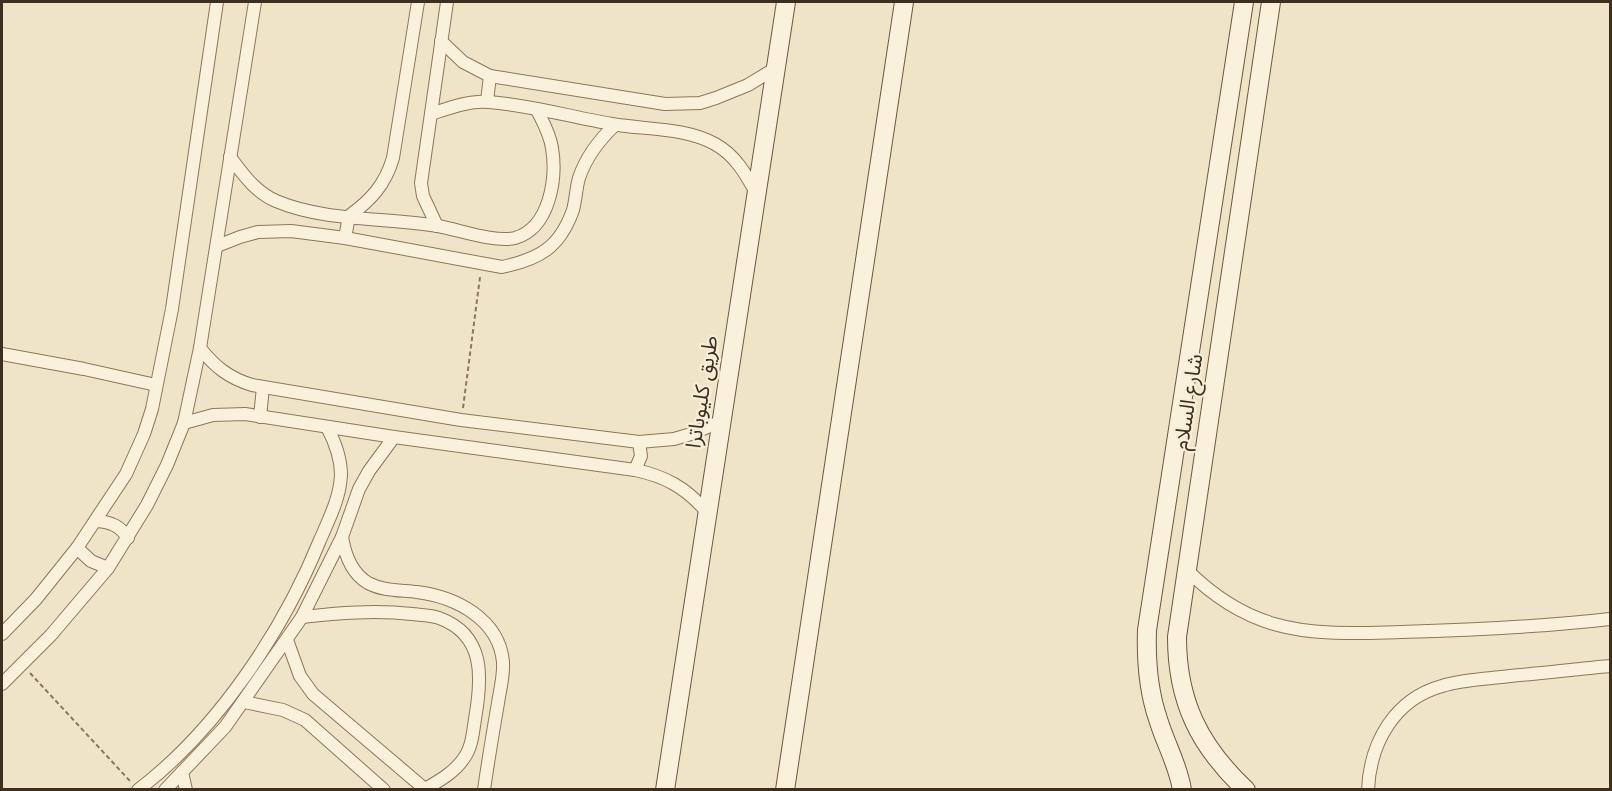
<svg xmlns="http://www.w3.org/2000/svg" width="1612" height="791" viewBox="0 0 1612 791" font-family="Spectral,'Noto Sans Arabic',serif">
<style>
.lines{fill:none;stroke-linecap:round;stroke-linejoin:round}
.street-casing{stroke:#8d765c;stroke-width:14}
.secondary-casing{stroke:#6f573f;stroke-width:20}
.path{stroke:#8d765c;stroke-width:2;stroke-dasharray:4.5 3;stroke-linecap:butt}
.street{stroke:#faf1dc;stroke-width:12}
.secondary{stroke:#faf1dc;stroke-width:18}
.labels{text-anchor:middle;dominant-baseline:central;stroke-width:4.5;stroke-linejoin:round;paint-order:stroke}
.street-label{font-size:21px;fill:#3d2e20;stroke:#f7eed8}
</style>
<rect width="100%" height="100%" fill="#f0e4c8"/>
<g class="lines">
<!-- street casing -->
<g class="street-casing">
<g id="street">
<polyline points="441,41 463,62 490,76 665,104 700,103 716,98 748,85 776,68"/>
<polyline points="487,101 490,76"/>
<path d="M431 114C449 108 470 100 489 102 530 105 571 117 612 124 646 130 684 127 715 144 735 155 746 174 756 193"/>
<path d="M230 157C243 174 255 192 276 201 326 222 385 217 438 226 460 230 495 243 515 238 550 228 557 178 552 148 550 134 543 122 537 110"/>
<polyline points="437,226 423,196 421,183 447,2"/>
<path d="M345 238 349 216C371 200 385 185 393 158L418 2"/>
<path d="M217 246 240 237 258 232 291 231 345 238 502 267C540 259 560 247 573 210 576 199 576 188 579 178 586 157 599 140 615 125"/>
<path d="M200 348C215 367 229 378 252 385L461 420 639 442 674 439 691 434 722 421"/>
<polyline points="2,354 84,369 156,385"/>
<polyline points="260,417 263,387"/>
<path d="M184 423 213 415 245 414 394 437 635 470C665 476 686 488 706 511"/>
<polyline points="635,470 641,456 639,442"/>
<path d="M97 521C111 522 120 526 128 538"/>
<path d="M342 537C345 555 351 573 368 583 383 591 400 590 417 592 456 597 499 619 503 662 504 675 500 690 498 703 493 732 488 761 484 790"/>
<polyline points="77,548 91,561 108,568"/>
<path d="M1187 570C1212 595 1240 614 1274 624 1315 636 1360 633 1401 632 1471 630 1541 627 1610 619"/>
<path d="M302 617C339 613 374 610 412 614 420 615 431 615 439 618 486 635 482 679 475 719 473 732 472 747 464 758 455 772 439 781 425 789"/>
<polyline points="2,634 36,599 77,548 126,474 144,434 152,409 172,309 217,2"/>
<polyline points="287,640 300,676 313,694 426,790"/>
<polyline points="2,684 51,635 108,568 147,505 167,465 184,423 200,348 255,2"/>
<polyline points="244,702 283,710 305,720 384,790"/>
<polyline points="182,772 186,790"/>
<path d="M138 790C217 730 283 631 320 540 329 519 340 498 341 475 341 457 335 442 327 427"/>
<polyline points="165,790 225,727 302,617 342,537 359,489 369,471 394,437"/>
<path d="M1368 790C1370 742 1395 699 1442 686 1464 679 1488 679 1510 676 1544 673 1577 669 1610 666"/>
</g>
</g>
<!-- secondary casing -->
<g class="secondary-casing">
<g id="secondary">
<polyline points="665,790 786,2"/>
<polyline points="785,790 904,2"/>
<path d="M1182 790C1178 764 1165 743 1158 719 1148 690 1146 660 1147 630L1244 2"/>
<path d="M1246 790C1199 746 1177 701 1177 637L1271 2"/>
</g>
</g>
<!-- path -->
<g class="path">
<polyline points="463,408 480,277"/>
<polyline points="30,673 130,781"/>
</g>
<!-- street -->
<use href="#street" class="street"/>
<!-- secondary -->
<use href="#secondary" class="secondary"/>
</g>
<g class="labels">
<!-- street labels -->
<g class="street-label">
<text transform="translate(703 392) rotate(-81)">طريق كليوباترا</text>
<text transform="translate(1189 402) rotate(-81)">شارع السلام</text>
</g>
</g>
<!-- border -->
<rect width="1612" height="791" fill="none" stroke="#3d2e20" stroke-width="6"/>
</svg>
